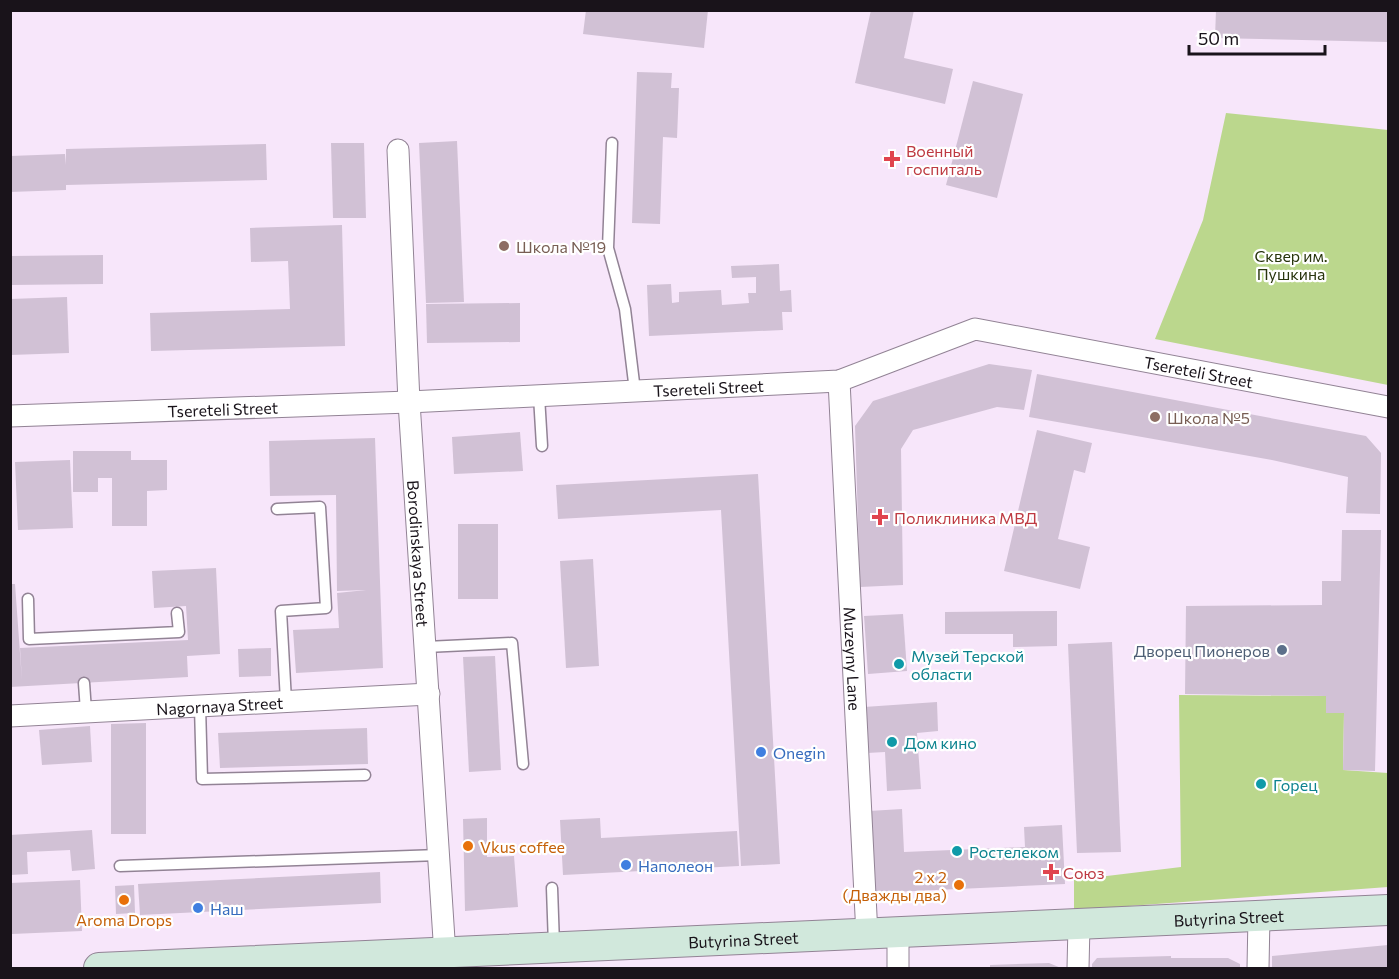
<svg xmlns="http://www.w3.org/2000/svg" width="1399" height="979" viewBox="0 0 1399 979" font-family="Commissioner,sans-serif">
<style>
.green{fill:#bbd78d}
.building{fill:#d1c1d5}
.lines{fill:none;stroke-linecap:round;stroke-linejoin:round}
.lane-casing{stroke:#928395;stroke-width:13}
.street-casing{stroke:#928395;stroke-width:23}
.secondary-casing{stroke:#928395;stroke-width:32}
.lane{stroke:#fff;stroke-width:10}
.street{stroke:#fff;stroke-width:21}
.secondary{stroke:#d1e8dc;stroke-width:30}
.health-dot{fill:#e0444e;stroke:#fff;stroke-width:2}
.education-dot{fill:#8d6e63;stroke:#fff;stroke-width:2}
.service-dot{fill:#5c6f8a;stroke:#fff;stroke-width:2}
.culture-dot{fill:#0f9aa8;stroke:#fff;stroke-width:2}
.shop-dot{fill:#3f7fe0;stroke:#fff;stroke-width:2}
.food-dot{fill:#e8710a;stroke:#fff;stroke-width:2}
.labels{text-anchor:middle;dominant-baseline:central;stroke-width:4.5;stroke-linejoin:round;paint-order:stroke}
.health-label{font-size:16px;fill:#be3a42;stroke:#fff;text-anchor:start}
.education-label{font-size:16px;fill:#785e54;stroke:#fff;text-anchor:start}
.park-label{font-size:16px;fill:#28350d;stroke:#fff}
.street-label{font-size:16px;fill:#19131a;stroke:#fff}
.service-label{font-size:16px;fill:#4e5e75;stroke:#fff;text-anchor:end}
.culture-label{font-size:16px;fill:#0d838f;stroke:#fff;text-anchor:start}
.shop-label{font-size:16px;fill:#366cbe;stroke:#fff;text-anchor:start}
.food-label{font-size:16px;fill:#c56008;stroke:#fff;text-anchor:start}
</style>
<rect width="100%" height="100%" fill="#f7e6fa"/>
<!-- green -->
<g class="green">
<polygon points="1226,113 1388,130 1388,385 1155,339 1203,220"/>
<polygon points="1179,695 1326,696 1326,713 1344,713 1343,770 1388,773 1388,887 1074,910 1074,880 1181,867"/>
</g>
<!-- building -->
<g class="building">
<polygon points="586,10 708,10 704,48 583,34"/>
<polygon points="871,10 914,10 904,58 953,69 945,104 855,83"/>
<polygon points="1216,10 1388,10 1388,42 1215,38"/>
<polygon points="637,72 672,73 671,88 679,88 677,138 663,137 660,224 632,223"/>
<polygon points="973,81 1023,94 997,198 946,185"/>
<polygon points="457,141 464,302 426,303 419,143"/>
<polygon points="331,143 364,143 366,218 333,218"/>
<polygon points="266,144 267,180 66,185 66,190 10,192 10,156 65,154 66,165 66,149"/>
<polygon points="342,225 345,346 151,351 150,313 290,309 288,261 251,262 250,228"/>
<polygon points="103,255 103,284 10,285 10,256"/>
<polygon points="779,264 780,291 791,290 792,312 782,312 783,330 649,336 647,285 671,284 672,303 679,302 679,292 721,290 722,305 749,303 748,293 756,293 756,277 732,278 731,266"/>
<polygon points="67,297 69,353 10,355 10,299"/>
<polygon points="520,303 520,342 427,343 426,304"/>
<polygon points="989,364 1032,370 1024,410 997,407 913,430 901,449 903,585 860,587 855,426 873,401"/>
<polygon points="1037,374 1366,436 1381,453 1380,514 1346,513 1348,477 1272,460 1029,417"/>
<polygon points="1037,430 1092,443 1085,473 1074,470 1058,539 1090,547 1080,589 1004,571"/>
<polygon points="520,432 523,471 454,474 452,437"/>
<polygon points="375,438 383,668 296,673 293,630 339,628 337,593 366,590 337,591 336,495 270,496 269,441"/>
<polygon points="73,451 131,451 131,460 167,460 167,490 147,491 147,526 112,526 112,478 98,478 98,492 73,492"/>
<polygon points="70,460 73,528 18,530 15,462"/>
<polygon points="758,474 780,864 741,866 721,510 558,519 556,485"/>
<rect x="458" y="524" width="40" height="75"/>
<polygon points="1342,530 1381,530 1375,771 1343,770 1344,713 1326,713 1326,696 1185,694 1186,606 1322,605 1322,581 1341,581"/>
<polygon points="593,559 599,666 566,668 560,561"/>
<polygon points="216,568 220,654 187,656 188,677 10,687 10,584 15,584 22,681 20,648 188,640 186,606 154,608 152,571"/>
<polygon points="1057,611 1057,646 1013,647 1013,634 945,634 945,612"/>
<polygon points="903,614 907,671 868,674 864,616"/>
<polygon points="1112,642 1121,852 1077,853 1068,644"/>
<polygon points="271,648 271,676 239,677 238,649"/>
<polygon points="495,656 501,770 469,772 463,657"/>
<polygon points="937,702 938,731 917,733 921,789 887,791 885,752 867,753 864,707"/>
<polygon points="146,723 146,834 111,834 111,724"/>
<polygon points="90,726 92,762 42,765 39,730"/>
<polygon points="367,728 368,764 220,768 218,733"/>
<polygon points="902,809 904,852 1025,847 1024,827 1062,825 1065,884 872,893 869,811"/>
<polygon points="487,818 487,857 514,856 518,907 465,911 463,819"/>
<polygon points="600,818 601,838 737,831 739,866 563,875 560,820"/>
<polygon points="92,830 95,869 72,871 70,850 27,852 28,874 10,875 10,835"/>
<polygon points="380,872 381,903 140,915 138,884"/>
<polygon points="80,880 82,931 12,934 10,883"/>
<polygon points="134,885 135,913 116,914 115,886"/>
<polygon points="1388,945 1388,968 1272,968 1272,956"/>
<polygon points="1171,956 1171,958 1228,958 1240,964 1240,968 1092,968 1092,964 1097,958"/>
<polygon points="1049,963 1061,968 990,968 990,965"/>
</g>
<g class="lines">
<!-- lane casing -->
<g class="lane-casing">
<g id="lane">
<polyline points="612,143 608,248 625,309 635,391"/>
<polyline points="539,396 542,446"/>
<polyline points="277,509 320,507 326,608 281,611 286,701"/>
<polyline points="28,599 29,639 179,632 177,613"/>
<polyline points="426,647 512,643 523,764"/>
<polyline points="84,683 86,711"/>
<polyline points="200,706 202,779 365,775"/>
<polyline points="120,866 439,855"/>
<polyline points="552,888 554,945"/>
</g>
</g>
<!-- street casing -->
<g class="street-casing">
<g id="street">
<path id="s1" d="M398 150 409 402 445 955"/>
<path id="s2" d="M839 381 867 935"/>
<path id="s3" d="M10 416 409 402 839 381 975 329 1388 407"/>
<path id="s4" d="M10 716 429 694"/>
<polyline points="898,968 898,934"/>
<polyline points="1078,968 1079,925"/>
<polyline points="1258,968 1259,916"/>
</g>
</g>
<!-- secondary casing -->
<g class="secondary-casing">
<g id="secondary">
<path id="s5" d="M99 968 1388 910"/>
</g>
</g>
<!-- lane -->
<use href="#lane" class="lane"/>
<!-- street -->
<use href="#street" class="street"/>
<!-- secondary -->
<use href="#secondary" class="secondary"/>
</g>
<!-- markers -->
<g class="health-dot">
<path d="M889 150h6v6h6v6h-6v6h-6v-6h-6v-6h6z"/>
<path d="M877 508h6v6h6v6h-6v6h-6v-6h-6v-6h6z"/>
<path d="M1048 863h6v6h6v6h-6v6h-6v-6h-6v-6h6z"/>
</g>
<g class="education-dot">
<circle cx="504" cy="246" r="6"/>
<circle cx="1155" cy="417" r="6"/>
</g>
<circle class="service-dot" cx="1282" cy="650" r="6"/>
<g class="culture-dot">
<circle cx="899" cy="664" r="6"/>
<circle cx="892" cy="742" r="6"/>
<circle cx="1261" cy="784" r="6"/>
<circle cx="957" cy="851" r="6"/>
</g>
<g class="shop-dot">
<circle cx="761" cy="752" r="6"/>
<circle cx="626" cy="865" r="6"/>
<circle cx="198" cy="908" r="6"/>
</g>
<g class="food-dot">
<circle cx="468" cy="846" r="6"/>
<circle cx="959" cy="885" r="6"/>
<circle cx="124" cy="900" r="6"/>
</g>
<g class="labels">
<!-- health labels -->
<g class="health-label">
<text x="906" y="150">Военный<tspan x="906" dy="18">госпиталь</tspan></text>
<text x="894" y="517">Поликлиника МВД</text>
<text x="1063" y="872">Союз</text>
</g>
<!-- education labels -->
<g class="education-label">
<text x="516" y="246">Школа №19</text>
<text x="1167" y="417">Школа №5</text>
</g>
<!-- park labels -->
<g class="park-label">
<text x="1291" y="255">Сквер им.<tspan x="1291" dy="18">Пушкина</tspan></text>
</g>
<!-- street labels -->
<g class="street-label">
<text stroke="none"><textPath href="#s3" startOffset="1203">Tsereteli Street</textPath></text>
<text stroke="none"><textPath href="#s3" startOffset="699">Tsereteli Street</textPath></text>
<text stroke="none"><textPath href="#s3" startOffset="213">Tsereteli Street</textPath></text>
<text stroke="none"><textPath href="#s1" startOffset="404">Borodinskaya Street</textPath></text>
<text stroke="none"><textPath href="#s2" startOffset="278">Muzeyny Lane</textPath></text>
<text stroke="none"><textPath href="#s4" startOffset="210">Nagornaya Street</textPath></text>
<text stroke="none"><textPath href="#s5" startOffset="1131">Butyrina Street</textPath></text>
<text stroke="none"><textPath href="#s5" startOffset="645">Butyrina Street</textPath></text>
</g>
<!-- service labels -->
<g class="service-label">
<text x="1270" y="650">Дворец Пионеров</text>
</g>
<!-- culture labels -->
<g class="culture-label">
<text x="911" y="655">Музей Терской<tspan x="911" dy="18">области</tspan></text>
<text x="904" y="742">Дом кино</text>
<text x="1273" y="784">Горец</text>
<text x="969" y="851">Ростелеком</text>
</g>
<!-- shop labels -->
<g class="shop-label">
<text x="773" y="752">Onegin</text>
<text x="638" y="865">Наполеон</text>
<text x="210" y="908">Наш</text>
</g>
<!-- food labels -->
<g class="food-label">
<text x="480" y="846">Vkus coffee</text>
<text x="947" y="876" text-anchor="end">2 х 2<tspan x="947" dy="18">(Дважды два)</tspan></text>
<text x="124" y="919" text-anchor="middle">Aroma Drops</text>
</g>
</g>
<!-- border -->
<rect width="1399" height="979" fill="none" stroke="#19131a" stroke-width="24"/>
<!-- scale -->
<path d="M1189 45v9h136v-9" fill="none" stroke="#19131a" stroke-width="3"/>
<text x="1198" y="45" font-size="18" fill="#19131a" stroke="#ffffff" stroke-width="4.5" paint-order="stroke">50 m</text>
</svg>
